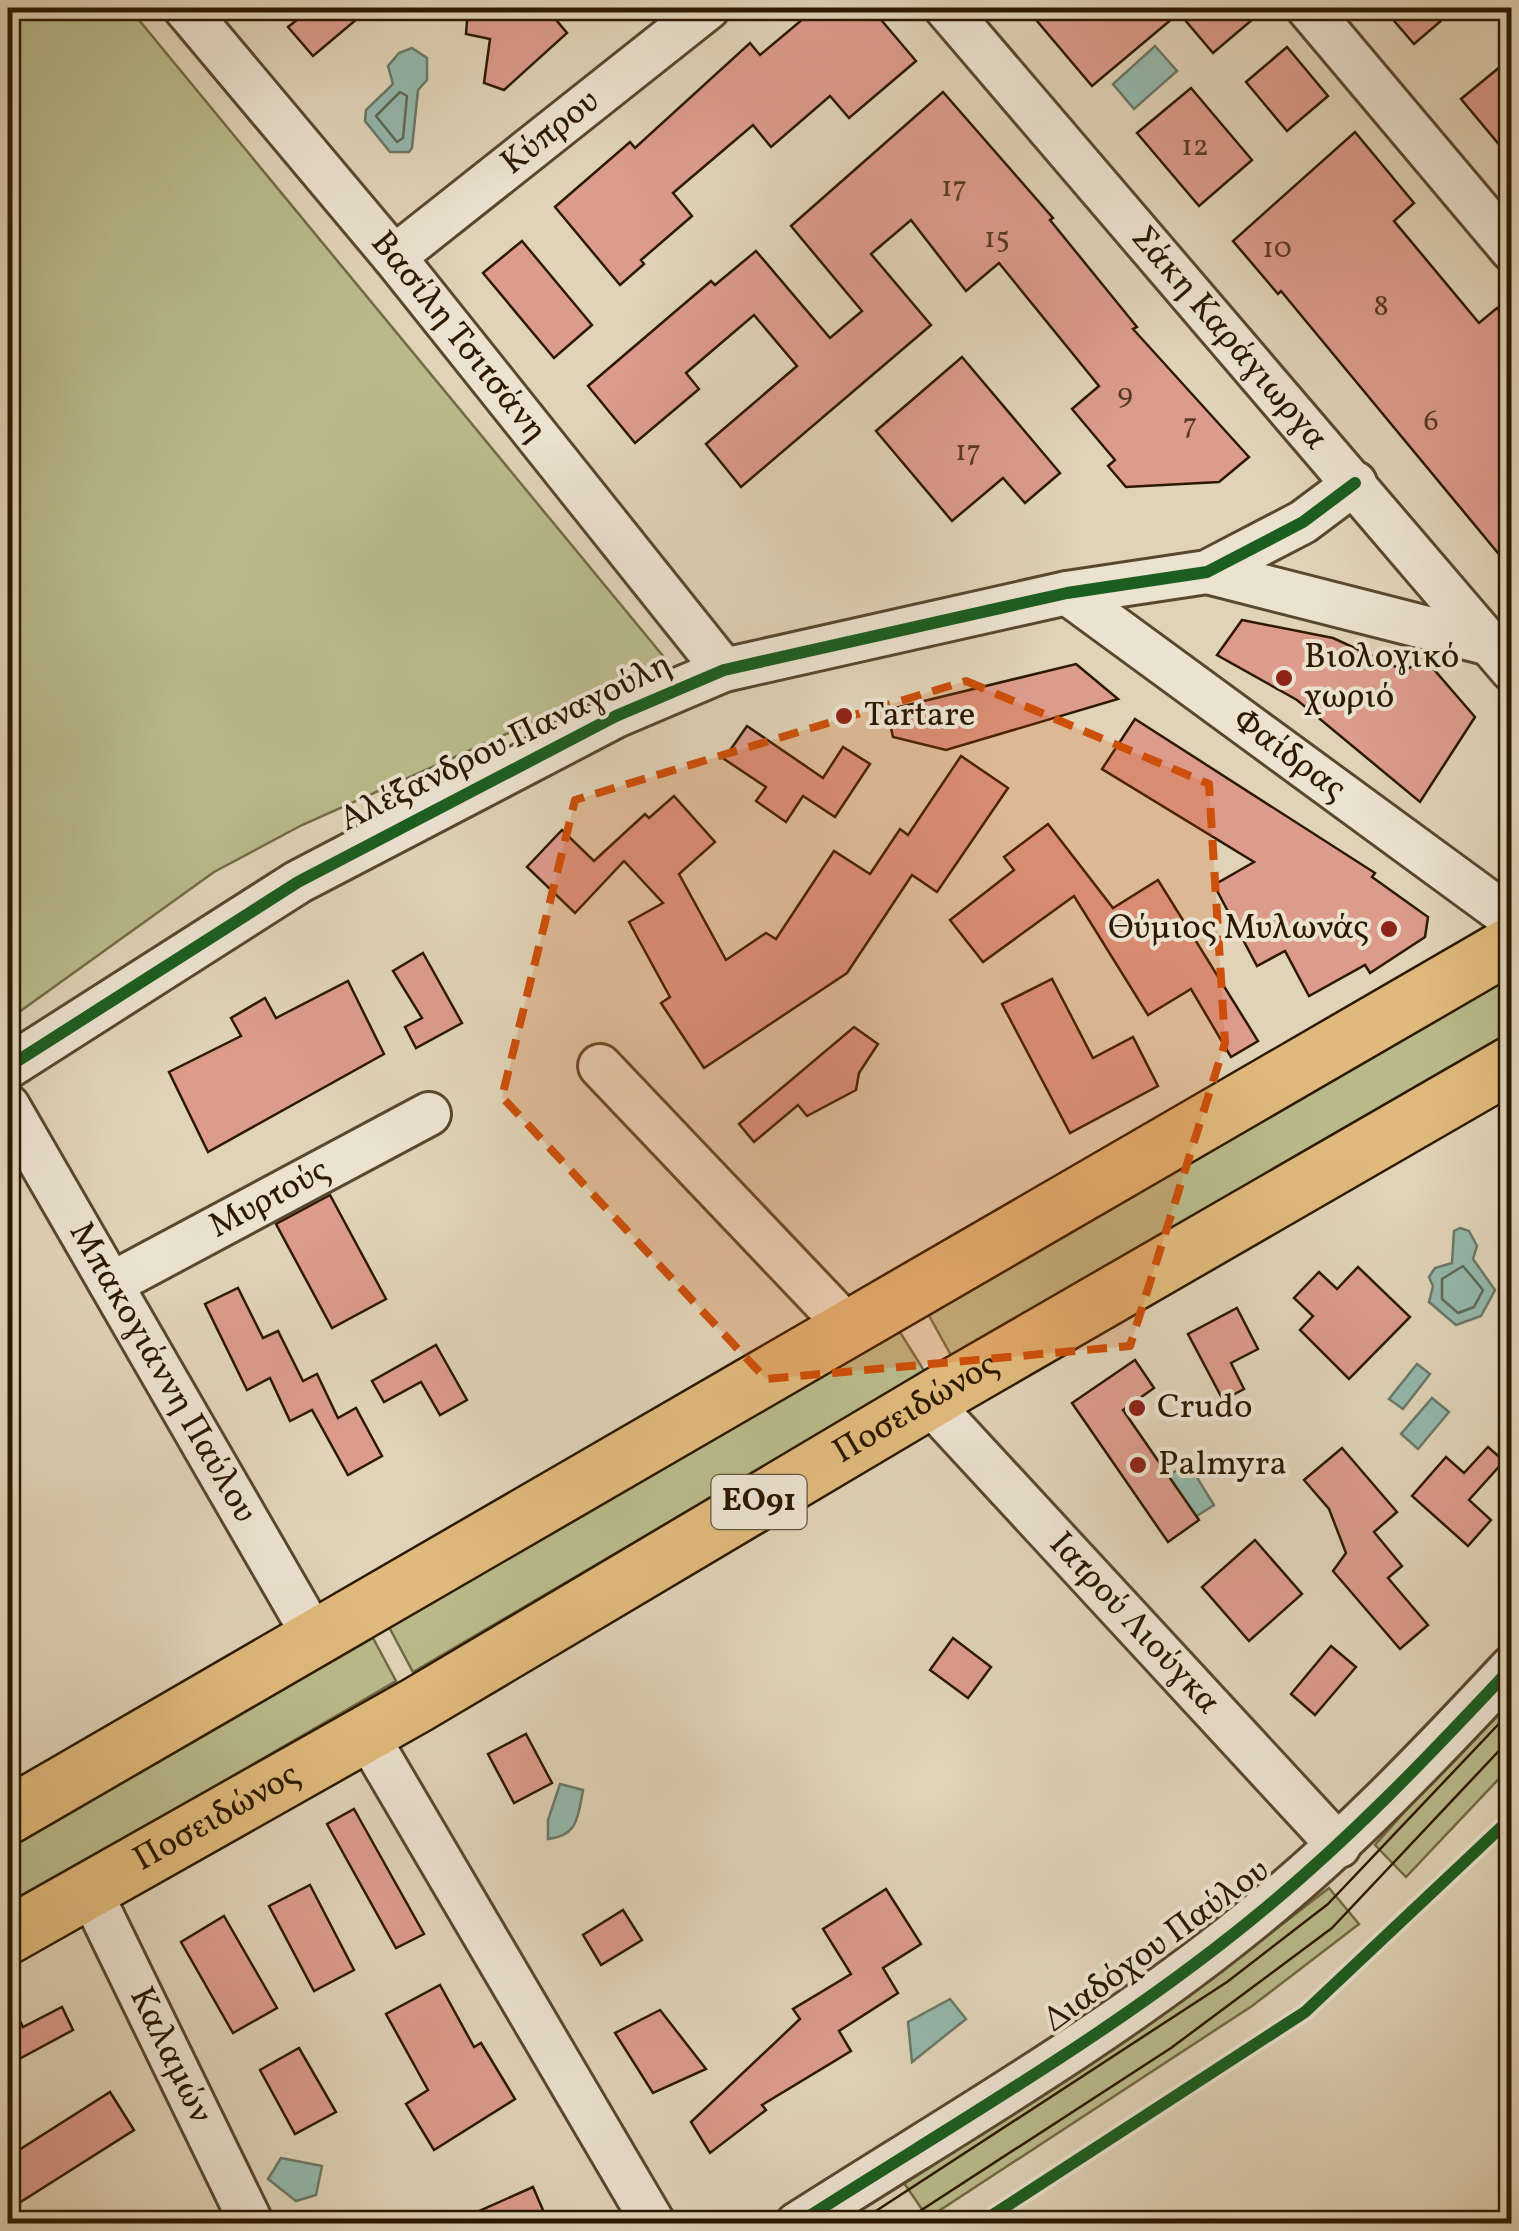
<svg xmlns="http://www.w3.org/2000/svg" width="1519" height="2231" viewBox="0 0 1519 2231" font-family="Vollkorn,serif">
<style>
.green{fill:#b9ba8a;stroke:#726a45;stroke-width:2.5}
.water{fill:#94b8ac;stroke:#6a7867;stroke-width:2.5}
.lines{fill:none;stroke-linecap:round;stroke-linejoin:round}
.shore{stroke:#606856;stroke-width:2.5}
.building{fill:#dc9b8b;stroke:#2c1900;stroke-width:2.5}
.minor-casing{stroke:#59482e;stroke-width:48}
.highway-casing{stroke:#2c1900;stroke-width:60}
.minor{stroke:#ebe2d0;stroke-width:42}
.highway{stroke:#e0ba7c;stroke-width:55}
.tram{stroke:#2c1900;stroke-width:2.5}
.cycleway-casing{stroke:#ebe2d0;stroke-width:19}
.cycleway{stroke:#1b5e20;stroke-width:12}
.marked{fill:#cc4f0a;fill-opacity:0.2;stroke:#cc4f0a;stroke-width:8;stroke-dasharray:20 12;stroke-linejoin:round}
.poi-dot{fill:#8f2418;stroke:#ebe2d0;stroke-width:4}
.labels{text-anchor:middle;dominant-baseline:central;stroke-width:8;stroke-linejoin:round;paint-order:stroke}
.number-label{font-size:30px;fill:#583a23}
.shield{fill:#ebe2d0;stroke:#65553e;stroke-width:2.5}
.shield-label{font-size:32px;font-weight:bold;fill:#2c1900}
.street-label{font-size:35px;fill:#2c1900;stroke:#ebe2d0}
.poi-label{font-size:35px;fill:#2c1900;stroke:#ebe2d0;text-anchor:start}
</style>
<rect width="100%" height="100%" fill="#e0d3b7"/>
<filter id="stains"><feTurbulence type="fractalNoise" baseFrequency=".002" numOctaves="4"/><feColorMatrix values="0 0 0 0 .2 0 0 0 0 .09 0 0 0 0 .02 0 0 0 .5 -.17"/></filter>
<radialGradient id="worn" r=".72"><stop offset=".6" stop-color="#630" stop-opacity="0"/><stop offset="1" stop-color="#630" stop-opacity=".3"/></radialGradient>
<!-- green -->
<g class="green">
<polygon points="8,8 129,8 668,662 302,825 214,872 8,1020"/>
<polygon points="1511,976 1511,1032 952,1357 927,1312"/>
<polygon points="898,1329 925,1372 413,1672 389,1627"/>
<polygon points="373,1638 396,1681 8,1907 8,1849"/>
<polygon points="1511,1692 1511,1766 1406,1877 1375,1845"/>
<polygon points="1329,1888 1359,1924 1252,2006 928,2218 904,2183 1188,1997"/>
</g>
<!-- water -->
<g class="water">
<polygon points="1155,46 1177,71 1134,109 1113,84"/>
<polygon points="412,48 427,58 427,80 418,90 412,148 409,152 390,152 365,121 366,110 393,84 388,66 399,53"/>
<polygon points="1460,1228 1469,1231 1477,1246 1473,1259 1495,1290 1481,1316 1456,1325 1429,1302 1433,1286 1429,1277 1435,1268 1452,1263 1454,1231"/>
<polygon points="1417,1364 1430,1374 1403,1409 1389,1399"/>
<polygon points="1432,1398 1449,1412 1418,1449 1401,1434"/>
<polygon points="1188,1463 1214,1505 1195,1517 1168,1476"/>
<path d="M560 1784 583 1790C578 1817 578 1836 548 1839V1820Z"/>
<polygon points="950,1999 966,2019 912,2062 908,2022"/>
<polygon points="281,2158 322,2166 316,2195 296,2201 268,2179"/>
</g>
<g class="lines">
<!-- shore -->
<g class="shore">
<polygon points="400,92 407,96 403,138 397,142 376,116"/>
<polygon points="1463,1266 1483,1290 1474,1307 1458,1313 1442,1299 1442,1279"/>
</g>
</g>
<!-- building -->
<g class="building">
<polygon points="312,8 370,8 313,56 288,27"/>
<polygon points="468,8 546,8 567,33 504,90 484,83 490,39 466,34"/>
<polygon points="816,8 871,8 916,61 849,118 830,96 771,147 753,125 673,193 692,216 641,260 644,264 620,285 555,207 630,142 635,148 750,43 760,55"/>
<polygon points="1026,8 1266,8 1213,53 1179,13 1092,86"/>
<polygon points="1383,8 1456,8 1414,44"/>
<polygon points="1287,47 1328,96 1287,131 1246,82"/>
<polygon points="1512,57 1512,160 1461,99"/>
<polygon points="1191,88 1252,160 1199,206 1137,133"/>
<polygon points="943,92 1053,218 1050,220 1137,327 1133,329 1249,457 1219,482 1126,487 1108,466 1115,460 1072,409 1099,386 999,263 966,291 911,220 871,254 931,325 741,487 706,444 797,366 754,315 686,373 699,389 635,443 588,386 711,281 715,285 756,251 830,338 862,311 791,226"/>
<polygon points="1355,132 1414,203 1394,221 1479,323 1497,308 1512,326 1512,570 1281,291 1278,294 1233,241"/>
<polygon points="522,241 592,325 554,358 483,273"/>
<polygon points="962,357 1060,473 1025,503 1003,478 952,521 876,431"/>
<polygon points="1242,620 1333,638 1405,671 1424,658 1475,717 1420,802 1297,700 1217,655"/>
<polygon points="1076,664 1118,699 946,750 893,737 887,710"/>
<polygon points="1135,719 1375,873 1372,877 1428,917 1425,937 1370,973 1365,965 1309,996 1285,951 1257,966 1214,885 1254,862 1102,769"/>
<polygon points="747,726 823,778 843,747 870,764 835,817 803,796 786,822 756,801 766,787 724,759"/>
<polygon points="961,756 1008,788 937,892 912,875 847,973 704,1068 661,1003 670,997 629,922 663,903 624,861 575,913 527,867 562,830 594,861 645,814 649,818 674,796 715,842 679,874 726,960 766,933 776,939 834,851 870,874 900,829 908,835"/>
<polygon points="1048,824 1113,908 1158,880 1258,1041 1231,1057 1191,989 1148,1015 1074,896 983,962 950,920 1014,870 1004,857"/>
<polygon points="423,953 462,1023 416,1048 405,1027 422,1018 393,971"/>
<polygon points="1052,979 1093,1058 1133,1037 1158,1086 1070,1133 1002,1004"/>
<polygon points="348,981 384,1054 208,1152 169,1072 241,1036 231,1018 265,998 276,1018"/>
<polygon points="854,1027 878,1044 859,1073 856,1090 807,1116 798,1105 754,1142 739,1124"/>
<polygon points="330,1195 386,1299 332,1328 276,1224"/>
<polygon points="1358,1267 1410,1317 1349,1379 1300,1330 1313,1316 1294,1298 1319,1272 1337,1289"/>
<polygon points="238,1288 263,1338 278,1331 303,1381 317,1374 338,1418 356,1408 382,1456 348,1475 312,1410 290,1421 270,1378 247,1390 205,1304"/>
<polygon points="1237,1308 1258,1349 1231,1363 1244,1389 1223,1400 1188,1334"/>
<polygon points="436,1345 467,1400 440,1415 421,1382 384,1402 372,1381"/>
<polygon points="1135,1360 1154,1388 1123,1410 1199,1520 1168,1542 1072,1403"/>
<polygon points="1488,1447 1504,1461 1469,1500 1491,1520 1468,1546 1412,1496 1446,1457 1464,1473"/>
<polygon points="1342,1448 1397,1512 1374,1532 1402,1566 1388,1578 1428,1625 1400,1649 1333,1571 1346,1553 1329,1509 1304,1480"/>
<polygon points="1255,1540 1302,1594 1249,1641 1202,1587"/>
<polygon points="953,1638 991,1667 968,1698 930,1670"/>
<polygon points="1331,1646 1356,1667 1315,1715 1291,1694"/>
<polygon points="526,1734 552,1783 514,1803 488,1754"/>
<polygon points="354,1809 424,1934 396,1948 327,1824"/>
<polygon points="310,1885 354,1970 314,1991 269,1906"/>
<polygon points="886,1889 921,1944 883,1968 898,1993 839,2031 851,2051 762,2105 766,2110 710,2153 691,2122 800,2019 793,2009 851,1974 823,1929"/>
<polygon points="623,1910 642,1940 601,1965 583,1935"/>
<polygon points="224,1916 277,2008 233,2033 181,1942"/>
<polygon points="440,1985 474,2047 481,2043 515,2099 434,2150 406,2104 428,2090 386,2014"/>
<polygon points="8,1996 23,2027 62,2007 73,2030 8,2065"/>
<polygon points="660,2010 706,2069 653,2093 615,2033"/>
<polygon points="299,2048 336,2112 295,2134 260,2070"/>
<polygon points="110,2092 134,2130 8,2210 8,2157"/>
<polygon points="533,2187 549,2224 450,2224"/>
</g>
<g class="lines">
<!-- minor casing -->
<g class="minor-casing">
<g id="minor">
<path id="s1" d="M185 8 394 257 724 670"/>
<path id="s2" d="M946 8 1512 670"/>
<polyline points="1308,8 1512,250"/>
<path id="s3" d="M394 257 708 8"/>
<polyline points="1207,572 1490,644"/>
<path id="s4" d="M1067 593 1512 919"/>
<polyline points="600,1066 849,1328"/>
<polyline points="8,1067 298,882 616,716 724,670 1067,593 1207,572 1303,522 1355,483"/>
<path id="s5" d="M8 1106 315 1638"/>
<path id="s6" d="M111 1284 429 1114"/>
<path id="s7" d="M929 1402 1339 1846"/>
<polyline points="365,1732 654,2224"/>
<path id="s8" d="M89 1889 252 2224"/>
<path d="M797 2224C950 2126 1110 2035 1251 1920 1346 1843 1428 1757 1512 1667"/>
</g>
</g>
<!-- highway casing -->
<g class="highway-casing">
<g id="highway">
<polyline points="8,1816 1512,944"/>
<path id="s9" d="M8 1936 417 1705 949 1389 1512 1064"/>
</g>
</g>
<!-- minor -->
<use href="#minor" class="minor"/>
<!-- highway -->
<use href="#highway" class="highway"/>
<!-- tram -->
<g class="tram">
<polyline points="856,2224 1227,1982 1328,1904 1512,1710"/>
<polyline points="900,2224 1171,2048 1332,1928 1512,1737"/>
</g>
<!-- cycleway casing -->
<g class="cycleway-casing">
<g id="cycleway">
<polyline points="8,1067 298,882 616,716 724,670 1067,593 1207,572 1303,522 1355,483"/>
<path d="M797 2224C950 2126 1110 2035 1251 1920 1346 1843 1428 1757 1512 1667"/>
<polyline points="979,2224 1305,2012 1512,1817"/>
</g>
</g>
<!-- cycleway -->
<use href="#cycleway" class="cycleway"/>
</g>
<!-- marked area -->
<path class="marked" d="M966 681 1209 784 1225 1043 1130 1346 766 1379 502 1097 575 800Z"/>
<!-- markers -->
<g class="poi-dot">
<circle cx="1284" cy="678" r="10"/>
<circle cx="844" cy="716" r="10"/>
<circle cx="1389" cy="929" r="10"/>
<circle cx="1137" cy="1408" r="10"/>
<circle cx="1138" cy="1465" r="10"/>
</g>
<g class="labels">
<!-- number labels -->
<g class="number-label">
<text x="1195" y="147">12</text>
<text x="954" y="188">17</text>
<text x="997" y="239">15</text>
<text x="1277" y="249">10</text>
<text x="1381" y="307">8</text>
<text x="1125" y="395">9</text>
<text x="1431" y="422">6</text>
<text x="1190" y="425">7</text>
<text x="968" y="452">17</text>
</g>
<!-- shield labels -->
<rect class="shield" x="711.5" y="1475" width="95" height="54" rx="8"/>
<g class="shield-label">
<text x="759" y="1502">ΕΟ91</text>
</g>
<!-- street labels -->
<g class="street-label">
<text stroke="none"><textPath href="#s3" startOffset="200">Κύπρου</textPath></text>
<text stroke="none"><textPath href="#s1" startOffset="428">Βασίλη Τσιτσάνη</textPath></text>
<text stroke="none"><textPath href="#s2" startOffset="435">Σάκη Καράγιωργα</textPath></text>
<text transform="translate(506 743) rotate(-26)">Αλέξανδρου Παναγούλη</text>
<text stroke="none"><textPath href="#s4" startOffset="275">Φαίδρας</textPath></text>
<text stroke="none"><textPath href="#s6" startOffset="180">Μυρτούς</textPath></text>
<text stroke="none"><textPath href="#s5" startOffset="308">Μπακογιάννη Παύλου</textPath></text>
<text stroke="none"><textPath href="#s9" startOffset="1050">Ποσειδώνος</textPath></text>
<text stroke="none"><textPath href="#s7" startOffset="302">Ιατρού Λιούγκα</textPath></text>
<text stroke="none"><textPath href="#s9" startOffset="240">Ποσειδώνος</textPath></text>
<text transform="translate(1157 1946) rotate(-36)">Διαδόχου Παύλου</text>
<text stroke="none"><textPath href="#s8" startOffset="185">Καλαμών</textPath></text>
</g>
<!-- poi labels -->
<g class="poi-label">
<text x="1304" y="658">Βιολογικό<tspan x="1304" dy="40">χωριό</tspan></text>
<text x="864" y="716">Tartare</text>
<text x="1369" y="929" text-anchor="end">Θύμιος Μυλωνάς</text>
<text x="1157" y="1408">Crudo</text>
<text x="1158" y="1465">Palmyra</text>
</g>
</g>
<!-- margin -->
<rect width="1519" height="2231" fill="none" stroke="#e0d3b7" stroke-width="40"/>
<rect x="10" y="10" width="1499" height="2211" fill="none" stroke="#2c1900" stroke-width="5"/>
<rect x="20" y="20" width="1479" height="2191" fill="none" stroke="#2c1900" stroke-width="2.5"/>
<rect width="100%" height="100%" filter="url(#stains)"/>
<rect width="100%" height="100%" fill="url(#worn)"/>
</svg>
